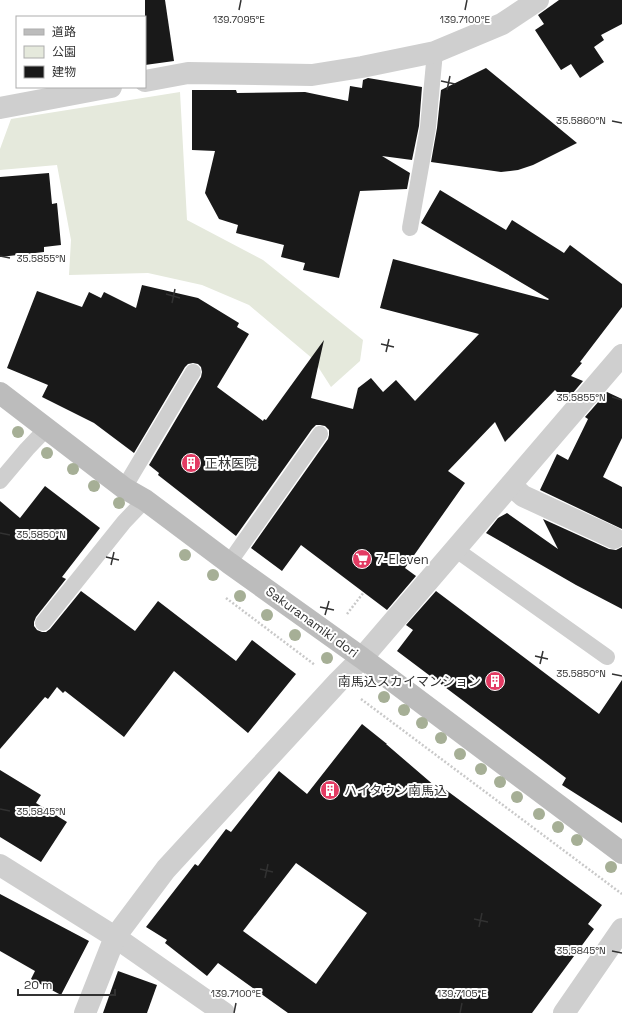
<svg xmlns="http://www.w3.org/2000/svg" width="622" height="1013" viewBox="0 0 622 1013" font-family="'Space Grotesk','Noto Sans JP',sans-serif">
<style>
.green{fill:#e5e9dc}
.building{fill:#191919;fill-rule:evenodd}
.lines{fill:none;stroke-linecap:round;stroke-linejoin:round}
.path{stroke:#c9c9c9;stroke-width:2.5;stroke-dasharray:2 2;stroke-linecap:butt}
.lane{stroke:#cfcfcf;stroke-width:16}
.street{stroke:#cfcfcf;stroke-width:22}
.secondary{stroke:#bcbcbc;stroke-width:22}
.tree{fill:#a6af96}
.ticks{fill:none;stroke:#323232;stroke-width:1.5}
.labels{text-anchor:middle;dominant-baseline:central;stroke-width:4;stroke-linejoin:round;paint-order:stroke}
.poi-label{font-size:13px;fill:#323232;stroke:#fff;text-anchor:start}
.street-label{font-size:13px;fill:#323232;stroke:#fff}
.ticks-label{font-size:10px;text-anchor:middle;fill:#323232;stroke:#fff;stroke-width:4;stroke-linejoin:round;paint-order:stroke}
</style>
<rect width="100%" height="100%" fill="#fff"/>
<!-- green -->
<polygon class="green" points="180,92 187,220 263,260 363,340 360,361 331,387 313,359 249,305 202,285 148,273 69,275 71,240 57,165 0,170 0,149 11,119"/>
<!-- building -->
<g class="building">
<polygon points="145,0 165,0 174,61 145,65"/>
<polygon points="559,0 622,0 622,24 601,35 604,40 594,47 604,62 580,78 571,64 561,70 535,30 544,24 538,15"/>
<polygon points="486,68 508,86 577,143 533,165 518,170 501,172 431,162 437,128 441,90"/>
<polygon points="368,78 422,87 419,126 412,160 382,156 410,173 407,189 360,191 339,278 303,270 305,263 281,257 284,245 236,233 238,225 219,219 205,193 215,151 192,150 192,90 236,90 237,93 305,92 348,101 350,86 362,88 363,80"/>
<polygon points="49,173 52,204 57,203 61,245 44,247 44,252 0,257 0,177"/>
<polygon points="440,190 506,230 512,220 564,253 570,245 622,284 622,307 580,362 582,363 571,376 583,381 566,401 555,390 505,442 495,422 448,471 465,483 405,568 416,576 387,610 301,545 282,571 251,548 328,439 329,435 329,430 325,426 320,425 316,425 312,429 236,536 158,475 159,473 149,465 201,377 202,372 201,367 198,364 193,363 188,364 185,367 134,453 94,423 42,397 48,385 7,368 37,291 82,307 89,292 101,298 104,292 136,308 142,285 198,298 239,323 237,327 249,334 217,387 263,421 264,419 266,420 324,340 311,398 353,409 358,388 371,378 383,392 396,380 415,401 479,334 380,308 393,259 548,300 549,299 421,223"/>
<polygon points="607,392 622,399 622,438 603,477 622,487 622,529 540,490 557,454 568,460 588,419 585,417"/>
<polygon points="45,486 100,528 62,577 66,579 36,617 34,622 34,626 37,630 42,632 46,632 50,629 81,591 135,631 158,601 236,661 252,640 296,674 248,733 174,671 124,737 65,691 63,693 57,687 48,699 45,697 0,749 0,501 20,518"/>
<polygon points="507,513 558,549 543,519 609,549 616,550 622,547 622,609 576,585 486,533 498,518"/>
<polygon points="436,591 599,714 622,680 622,823 562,785 566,778 397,651 413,630 406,625"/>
<path d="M362 724 387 744H386L443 793 446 790 602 905 588 924 594 929 532 1013H288L218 963 207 976 165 943 167 940 146 927 195 864 198 866 226 829 231 832 279 771 307 794ZM296 863 367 913 316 984 243 931Z"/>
<polygon points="0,770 41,795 36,803 67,822 41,862 0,837"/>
<polygon points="0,894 89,941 61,995 31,979 35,971 0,951"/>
<polygon points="118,971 157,985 147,1013 103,1013"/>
</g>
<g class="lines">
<!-- path -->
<g class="path">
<polyline points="226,598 315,665"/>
<polyline points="347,614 364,592"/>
<polyline points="361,699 622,894"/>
</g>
<!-- lane -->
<g class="lane">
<polyline points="410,228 428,127 435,52"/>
<polyline points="0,481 27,449 47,428"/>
<polyline points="124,488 193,372"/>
<polyline points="455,549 607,657"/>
<polyline points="229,563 320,434"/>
<polyline points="43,623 124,522 145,500"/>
</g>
<!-- street -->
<g class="street">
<polyline points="145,81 188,73 312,75 362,67 435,52 502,24 538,0"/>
<polyline points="0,108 111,87"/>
<polyline points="511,485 523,496 614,538"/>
<polyline points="0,865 115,937 224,1013"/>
<polyline points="85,1013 115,937 166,869 338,682 362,658 622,355"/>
<polyline points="564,1013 622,929"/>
</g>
<!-- secondary -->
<polyline class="secondary" points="0,393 124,488 145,500 229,563 362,658 622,853"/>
</g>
<!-- trees -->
<g class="tree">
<circle cx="18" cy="432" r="6"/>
<circle cx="47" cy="453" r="6"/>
<circle cx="73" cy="469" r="6"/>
<circle cx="94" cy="486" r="6"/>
<circle cx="119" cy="503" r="6"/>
<circle cx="185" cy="555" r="6"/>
<circle cx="213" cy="575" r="6"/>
<circle cx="240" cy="596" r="6"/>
<circle cx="267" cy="615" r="6"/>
<circle cx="295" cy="635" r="6"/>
<circle cx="327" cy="658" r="6"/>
<circle cx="364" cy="682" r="6"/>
<circle cx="384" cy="697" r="6"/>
<circle cx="404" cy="710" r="6"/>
<circle cx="422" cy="723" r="6"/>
<circle cx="441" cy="738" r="6"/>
<circle cx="460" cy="754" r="6"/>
<circle cx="481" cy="769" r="6"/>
<circle cx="500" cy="782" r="6"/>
<circle cx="517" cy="797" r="6"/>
<circle cx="539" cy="814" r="6"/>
<circle cx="558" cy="827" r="6"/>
<circle cx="577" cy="840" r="6"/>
<circle cx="611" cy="867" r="6"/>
</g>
<!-- ticks -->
<path class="ticks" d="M239 10 241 0M465 10 467 0M441 81 455 84M447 90 450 76M612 121 622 123M0 256 10 258M166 294 180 298M172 303 175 289M381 344 394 347M386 352 389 339M612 397 622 400M0 533 10 535M106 557 119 560M111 565 114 552M320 607 334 610M325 615 329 601M535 656 548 659M540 664 543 651M612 674 622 676M0 809 10 811M260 869 273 872M265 878 268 864M474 919 488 922M479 927 482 913M612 951 622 953M234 1013 236 1003M460 1013 462 1003"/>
<!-- icons -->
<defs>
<g id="building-disc" transform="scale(1)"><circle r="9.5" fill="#e33b63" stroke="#fff"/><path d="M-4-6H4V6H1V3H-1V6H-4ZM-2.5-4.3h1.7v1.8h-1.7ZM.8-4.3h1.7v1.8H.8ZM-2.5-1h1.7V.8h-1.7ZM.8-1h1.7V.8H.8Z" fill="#fff"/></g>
<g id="supermarket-disc" transform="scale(1)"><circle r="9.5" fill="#e33b63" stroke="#fff"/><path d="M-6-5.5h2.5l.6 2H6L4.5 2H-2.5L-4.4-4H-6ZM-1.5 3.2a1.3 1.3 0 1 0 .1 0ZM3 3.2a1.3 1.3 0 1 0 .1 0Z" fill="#fff"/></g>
</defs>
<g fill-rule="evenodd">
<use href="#building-disc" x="191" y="463"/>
<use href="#supermarket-disc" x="362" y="559"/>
<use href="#building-disc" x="495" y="681"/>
<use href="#building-disc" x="330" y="790"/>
</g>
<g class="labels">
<!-- poi labels -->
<g class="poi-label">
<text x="205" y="463">正林医院</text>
<text x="376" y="559">7-Eleven</text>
<text x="481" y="681" text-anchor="end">南馬込スカイマンション</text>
<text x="344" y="790">ハイタウン南馬込</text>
</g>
<!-- street labels -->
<g class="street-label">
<text transform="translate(312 622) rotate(36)">Sakuranamiki dori</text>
</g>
</g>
<g class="ticks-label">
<text x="239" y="23">139.7095°E</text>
<text x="465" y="23">139.7100°E</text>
<text x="581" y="124">35.5860°N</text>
<text x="41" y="262">35.5855°N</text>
<text x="581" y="401">35.5855°N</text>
<text x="41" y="538">35.5850°N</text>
<text x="581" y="677">35.5850°N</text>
<text x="41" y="815">35.5845°N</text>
<text x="581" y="954">35.5845°N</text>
<text x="236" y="997">139.7100°E</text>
<text x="462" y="997">139.7105°E</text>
</g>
<!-- legend -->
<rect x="16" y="16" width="130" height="72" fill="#ffffff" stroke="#adadad"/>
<rect x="24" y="29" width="20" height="6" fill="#bcbcbc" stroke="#adadad"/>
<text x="52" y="36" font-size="12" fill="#323232">道路</text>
<rect x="24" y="46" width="20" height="12" fill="#e5e9dc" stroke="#adadad"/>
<text x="52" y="56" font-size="12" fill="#323232">公園</text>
<rect x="24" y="66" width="20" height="12" fill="#191919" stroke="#adadad"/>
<text x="52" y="76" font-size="12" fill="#323232">建物</text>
<!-- scale -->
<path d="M18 989v6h97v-6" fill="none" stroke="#323232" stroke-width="2"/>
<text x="24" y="989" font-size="12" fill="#323232" stroke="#ffffff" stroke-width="3" paint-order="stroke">20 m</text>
</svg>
